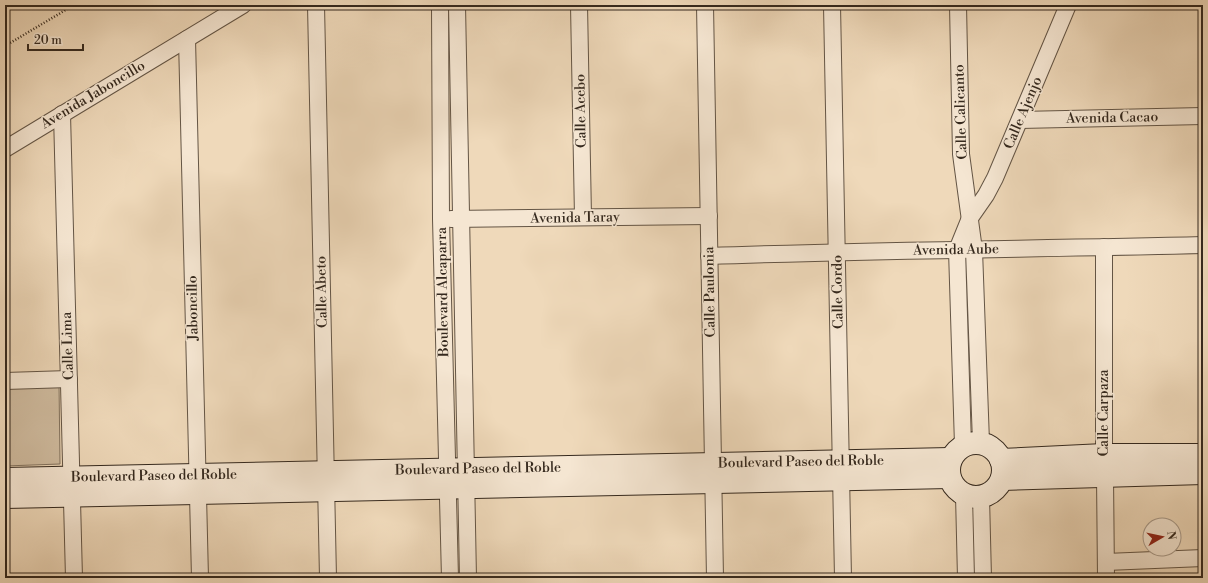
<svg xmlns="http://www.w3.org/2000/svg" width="1208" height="583" viewBox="0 0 1208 583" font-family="'Libre Bodoni',serif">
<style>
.green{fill:#cfbb9f;stroke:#82725e}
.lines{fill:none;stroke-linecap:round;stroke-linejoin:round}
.street-casing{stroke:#645545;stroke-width:18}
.secondary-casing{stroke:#35291e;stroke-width:24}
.path{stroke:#35291e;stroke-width:2.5;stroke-dasharray:1 2;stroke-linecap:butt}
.street{stroke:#f5e6d2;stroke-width:16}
.secondary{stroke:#f5e6d2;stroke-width:22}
.labels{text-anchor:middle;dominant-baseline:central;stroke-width:3;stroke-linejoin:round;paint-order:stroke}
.street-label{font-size:14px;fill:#35291e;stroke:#f5e6d2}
</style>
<rect width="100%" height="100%" fill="#efd9ba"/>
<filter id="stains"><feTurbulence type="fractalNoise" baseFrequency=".005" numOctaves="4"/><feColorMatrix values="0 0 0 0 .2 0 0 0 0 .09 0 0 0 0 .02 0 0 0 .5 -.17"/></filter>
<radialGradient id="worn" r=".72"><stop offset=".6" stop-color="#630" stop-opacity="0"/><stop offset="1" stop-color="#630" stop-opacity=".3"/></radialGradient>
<!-- green -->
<polygon class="green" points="59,383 60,464 5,466 5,385"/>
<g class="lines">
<!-- street casing -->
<g class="street-casing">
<g id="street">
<polyline points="316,5 328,578"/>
<polyline points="440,5 441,219 450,578"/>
<polyline points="457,5 468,578"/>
<polyline points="579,5 583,217"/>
<polyline points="705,5 715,578"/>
<polyline points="832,5 843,578"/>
<polyline points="958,5 961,154 974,250 981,442"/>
<polyline points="187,39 200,578"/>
<polyline points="62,114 74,578"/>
<polyline points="1020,120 1203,116"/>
<polyline points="5,149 243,5"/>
<polyline points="451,219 709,216"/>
<polyline points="1104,247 1104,455 1105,476 1106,578"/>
<path d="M709 256C874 250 1038 249 1203 245"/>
<polyline points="5,381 69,379"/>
<polyline points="963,445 957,250 970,218 986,195 995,178 1068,5"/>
<polyline points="964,495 966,578"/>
<polyline points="981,497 983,578"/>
<polyline points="1106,562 1203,558"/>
</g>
</g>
<!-- secondary casing -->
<g class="secondary-casing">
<g id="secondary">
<circle cx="976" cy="470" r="27"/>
<polyline points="1001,460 1104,455 1203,455"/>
<polyline points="5,479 950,459"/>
<polyline points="1002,479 1203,473"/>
<polyline points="5,497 949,477"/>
</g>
</g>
<!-- path -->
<polyline class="path" points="5,46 74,5"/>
<!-- street -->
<use href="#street" class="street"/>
<!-- secondary -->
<use href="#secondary" class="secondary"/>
</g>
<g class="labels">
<!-- street labels -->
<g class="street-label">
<text transform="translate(93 95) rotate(-31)">Avenida Jaboncillo</text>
<text transform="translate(581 111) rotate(-91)">Calle Acebo</text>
<text transform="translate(961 112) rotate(-92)">Calle Calicanto</text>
<text transform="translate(1023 113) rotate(-67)">Calle Ajenjo</text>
<text transform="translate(1112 118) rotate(-1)">Avenida Cacao</text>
<text transform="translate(575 218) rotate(-1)">Avenida Taray</text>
<text transform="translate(956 250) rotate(-1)">Avenida Aube</text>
<text transform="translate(322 292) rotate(-91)">Calle Abeto</text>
<text transform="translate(443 292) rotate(-91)">Boulevard Alcaparra</text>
<text transform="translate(710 292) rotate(-91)">Calle Paulonia</text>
<text transform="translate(838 292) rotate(-91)">Calle Cordo</text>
<text transform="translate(193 308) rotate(-91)">Jaboncillo</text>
<text transform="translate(68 346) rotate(-92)">Calle Lima</text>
<text transform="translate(1104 413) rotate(-90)">Calle Carpaza</text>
<text transform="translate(801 462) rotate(-1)">Boulevard Paseo del Roble</text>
<text transform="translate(478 469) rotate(-1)">Boulevard Paseo del Roble</text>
<text transform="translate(154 476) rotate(-1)">Boulevard Paseo del Roble</text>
</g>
</g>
<!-- margin -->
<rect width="1208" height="583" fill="none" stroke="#efd9ba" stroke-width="20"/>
<rect x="6" y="6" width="1196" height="571" fill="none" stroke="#35291e" stroke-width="2"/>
<rect x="10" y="10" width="1188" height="563" fill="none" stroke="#35291e"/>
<!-- north arrow -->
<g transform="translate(1162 537) rotate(81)"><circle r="19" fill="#f5e6d2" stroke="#a89a8a"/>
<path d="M0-3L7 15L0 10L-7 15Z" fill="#8f2418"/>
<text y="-6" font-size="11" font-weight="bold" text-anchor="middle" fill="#35291e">N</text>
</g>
<!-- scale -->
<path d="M28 44v6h55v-6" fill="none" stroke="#35291e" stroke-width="2"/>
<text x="34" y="44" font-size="12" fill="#35291e" stroke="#f5e6d2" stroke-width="3" paint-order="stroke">20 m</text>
<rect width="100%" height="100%" filter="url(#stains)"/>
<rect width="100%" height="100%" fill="url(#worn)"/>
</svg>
